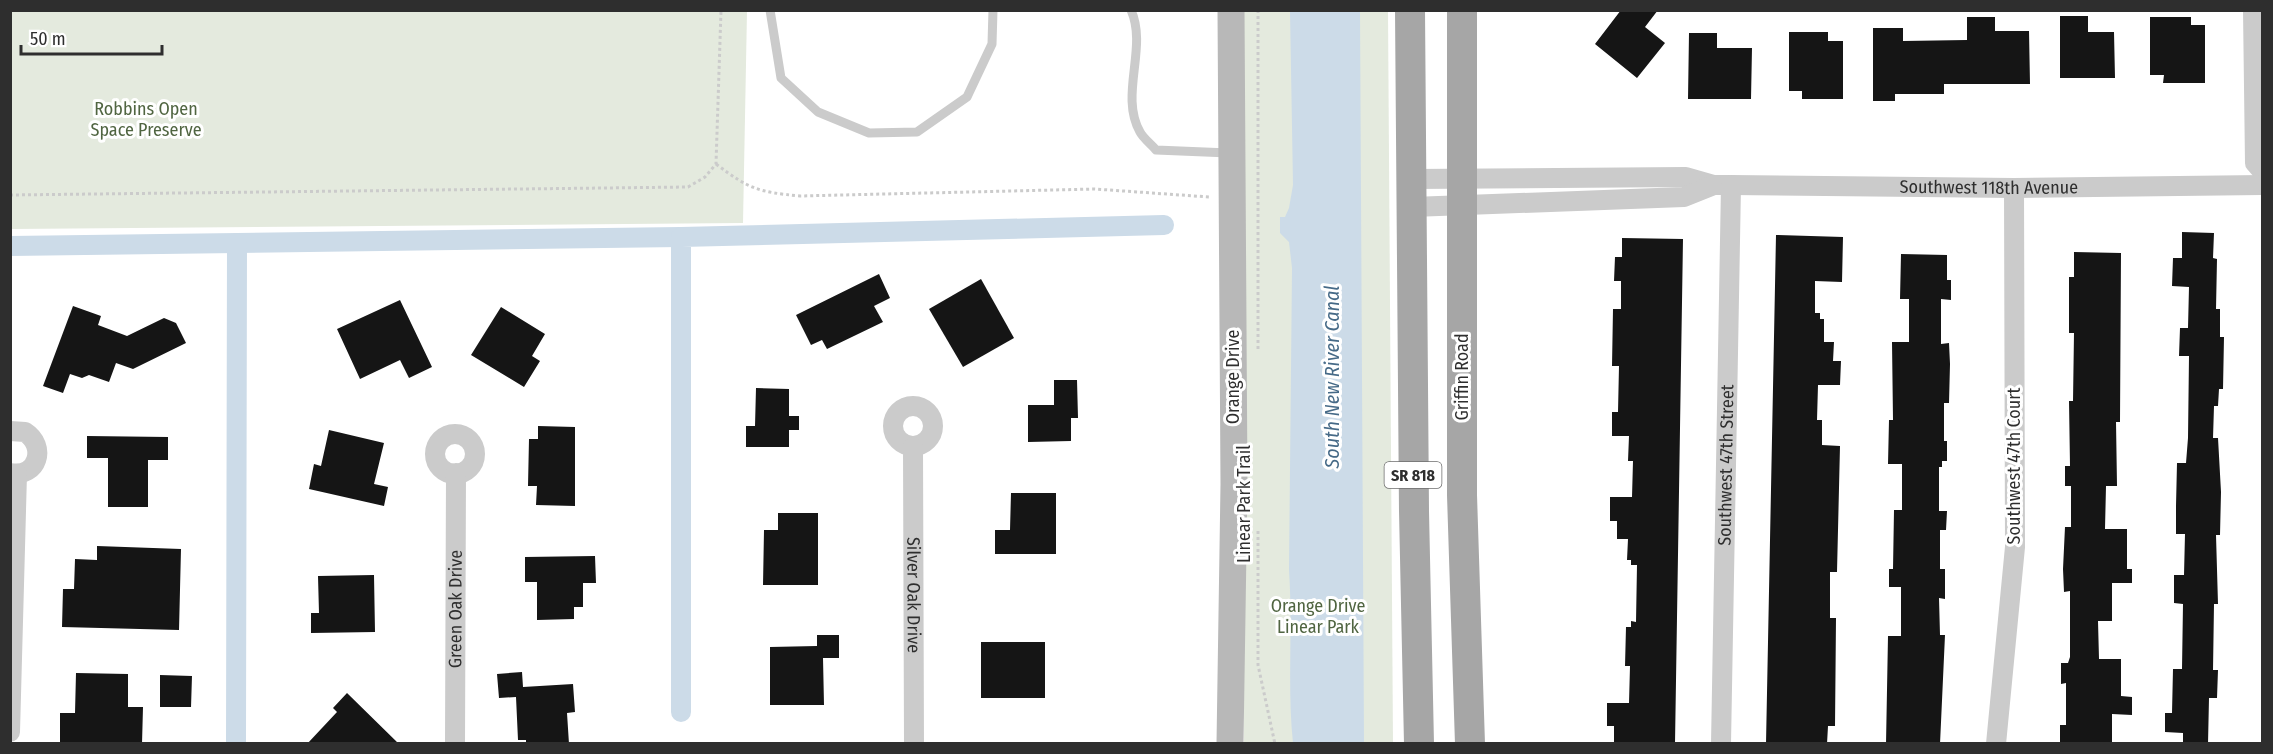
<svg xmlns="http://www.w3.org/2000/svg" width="2273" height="754" viewBox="0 0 2273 754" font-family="'Fira Sans Condensed',sans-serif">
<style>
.green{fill:#e4eade}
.water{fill:#ccdbe8}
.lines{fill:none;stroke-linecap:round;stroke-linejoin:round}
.canal{stroke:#ccdbe8;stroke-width:20}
.building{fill:#151515}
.path{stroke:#cbcbcb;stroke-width:3;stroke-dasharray:3 3;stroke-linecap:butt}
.lane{stroke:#cbcbcb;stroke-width:9}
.street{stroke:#cbcbcb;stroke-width:20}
.secondary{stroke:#b8b8b8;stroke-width:27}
.primary{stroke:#a6a6a6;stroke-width:30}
.labels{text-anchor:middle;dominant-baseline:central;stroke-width:6;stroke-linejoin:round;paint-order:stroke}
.shield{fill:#fff;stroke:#6d6d6d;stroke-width:1.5}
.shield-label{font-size:16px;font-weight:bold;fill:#2e2e2e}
.park-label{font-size:18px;fill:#506541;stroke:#fff}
.street-label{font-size:18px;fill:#2e2e2e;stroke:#fff}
.water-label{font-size:20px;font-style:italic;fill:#466a87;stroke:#fff}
</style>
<rect width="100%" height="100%" fill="#fff"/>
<!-- green -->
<g class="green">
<polygon points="10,11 747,11 743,223 11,229"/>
<polygon points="1239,11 1388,11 1393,743 1244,743"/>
</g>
<!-- water -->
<path class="water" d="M1290 11H1360L1364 743H1293C1287 686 1293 628 1289 570L1292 268 1289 242 1280 233V217H1285L1289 208 1293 185Z"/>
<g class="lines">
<!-- canal -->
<g class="canal">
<polyline points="10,246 681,237"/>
<polyline points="681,712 681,237 1164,225"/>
<polyline points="236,744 237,243"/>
</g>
</g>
<!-- building -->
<g class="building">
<polygon points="1621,10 1658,10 1645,27 1665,43 1637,78 1595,44"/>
<polygon points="2060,16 2088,16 2088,32 2114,32 2115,78 2060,78"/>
<polygon points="1967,17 1995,17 1995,31 2029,31 2030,84 1944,84 1944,94 1895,94 1895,101 1873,101 1873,28 1903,28 1903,41 1967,40"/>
<polygon points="2150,17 2191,17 2191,25 2205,25 2205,83 2163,83 2164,75 2150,75"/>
<polygon points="1789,32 1828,32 1828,41 1843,41 1843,99 1802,99 1802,91 1789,91"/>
<polygon points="1689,33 1717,33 1717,48 1752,48 1751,99 1688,99"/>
<polygon points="2182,232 2214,233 2213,258 2217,259 2216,309 2220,309 2220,337 2224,337 2223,389 2219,389 2218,406 2214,406 2213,438 2218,438 2221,492 2220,535 2216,535 2218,604 2214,604 2213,670 2218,670 2217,698 2209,698 2208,744 2183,744 2183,733 2165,732 2165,713 2172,713 2173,669 2182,669 2183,604 2174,603 2174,575 2184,575 2185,534 2176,534 2176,506 2177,463 2186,463 2188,438 2189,356 2179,356 2180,328 2188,328 2189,287 2172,286 2173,258 2182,258"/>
<polygon points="1776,235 1843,237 1842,282 1815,281 1815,313 1820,313 1820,319 1824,319 1824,342 1834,342 1833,361 1841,361 1840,385 1818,385 1817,420 1822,420 1822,445 1840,446 1837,572 1830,572 1830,618 1836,618 1835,726 1828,726 1827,744 1766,744"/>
<polygon points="1622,238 1683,239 1675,744 1614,744 1614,726 1607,726 1607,703 1629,703 1630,666 1625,666 1626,627 1631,627 1631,621 1636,622 1637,565 1631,565 1631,560 1627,560 1628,539 1617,539 1617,521 1610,521 1610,497 1632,497 1633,461 1628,461 1629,436 1612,436 1612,412 1618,412 1619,366 1612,366 1613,309 1621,309 1621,281 1614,281 1615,257 1622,257"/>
<polygon points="2074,252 2121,253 2120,422 2116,422 2117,486 2106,486 2105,529 2127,529 2127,569 2132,569 2132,583 2112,583 2112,621 2098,621 2099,659 2121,659 2121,696 2132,697 2132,715 2112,714 2112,744 2060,744 2060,725 2066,725 2066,683 2061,684 2061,663 2068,663 2070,657 2070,591 2064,592 2063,569 2065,527 2071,527 2071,486 2065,486 2065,466 2070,466 2069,401 2073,401 2074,333 2069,333 2069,277 2074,277"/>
<polygon points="1901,254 1947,255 1947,280 1951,280 1951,300 1941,299 1941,344 1949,343 1950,364 1949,403 1944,403 1944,441 1947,441 1947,461 1942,461 1942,467 1939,467 1939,511 1947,511 1946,530 1940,530 1940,569 1945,569 1945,599 1939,598 1940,635 1945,635 1940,744 1886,744 1888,636 1901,636 1901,587 1889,587 1889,569 1893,569 1894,510 1902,510 1902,464 1888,464 1889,420 1893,420 1892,342 1909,342 1909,299 1900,299"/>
<polygon points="879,274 890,298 874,306 883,322 827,349 822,340 811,345 796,315"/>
<polygon points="981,279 1014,338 963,367 929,309"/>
<polygon points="400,300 432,367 409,378 400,360 360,379 337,329"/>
<polygon points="73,306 101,316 98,325 127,336 164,318 176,323 186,343 133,369 116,363 109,382 89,375 82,378 70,374 63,393 43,386"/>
<polygon points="501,307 545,334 532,356 540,361 524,387 471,355"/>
<polygon points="1054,380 1077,380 1078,418 1071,418 1071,441 1028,442 1028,405 1054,405"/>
<polygon points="756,388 789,389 789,416 799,416 799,430 789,430 789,447 746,447 746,426 755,426"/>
<polygon points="538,426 575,427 575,506 536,505 537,486 528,486 529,439 538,439"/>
<polygon points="329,430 384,443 374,484 388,487 384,506 309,489 314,464 321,466"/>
<polygon points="87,436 168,437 168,460 148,460 148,507 108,507 108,458 87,458"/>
<polygon points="1011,493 1056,493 1056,554 995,554 995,530 1010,530"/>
<polygon points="778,513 818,513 818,585 763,585 764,530 778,530"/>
<polygon points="97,546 181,549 179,630 62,627 63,589 74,589 75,559 97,560"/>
<polygon points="595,556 596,583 583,583 583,607 574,607 574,619 537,620 537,582 525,582 525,557"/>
<polygon points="374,575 375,632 311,633 311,613 319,613 318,576"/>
<polygon points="817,635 839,635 839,658 823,658 824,705 770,705 770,647 817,646"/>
<rect x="981" y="642" width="64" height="56"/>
<polygon points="522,672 523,687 573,684 575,712 567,713 569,744 526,744 526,740 518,740 516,697 499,698 497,674"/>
<polygon points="76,673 128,674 128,707 143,707 142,744 60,744 60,713 75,713"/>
<polygon points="160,675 192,676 191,707 160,707"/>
<polygon points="347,693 399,744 307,744 337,712 333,708"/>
</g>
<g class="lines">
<!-- path -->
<g class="path">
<polyline points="1258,10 1258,351"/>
<path d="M716 164C749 189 758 192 800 196L1095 189 1209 197"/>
<polyline points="10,195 688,187 705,177 716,164 721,10"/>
<polyline points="1258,531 1258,665 1275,744"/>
</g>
<!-- lane -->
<g class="lane">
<polyline points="770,10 781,78 818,112 869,133 917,132 967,97 992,44 993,10"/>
<path d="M1131 10C1148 48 1119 95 1140 132 1143 138 1151 144 1156 150L1229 153"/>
</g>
<!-- street -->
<g class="street">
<polyline points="2253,10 2255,163 2262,171"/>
<path id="s1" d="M1412 179 1686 177 1714 185H1731L2014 188 2262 185"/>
<polyline points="1412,207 1684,197 1714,185"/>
<circle cx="913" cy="426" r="20"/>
<path d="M10 431 25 432C47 446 38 478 10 473"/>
<circle cx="455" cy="454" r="20"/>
<path id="s2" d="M913 447 914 744"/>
<polyline points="10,732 17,474"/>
<path id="s3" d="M455 744 456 473"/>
<path id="s4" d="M1721 744 1731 185"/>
<polyline points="1996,744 2015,547 2014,188"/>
</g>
<!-- secondary -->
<polyline class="secondary" points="1230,744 1234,484 1231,10"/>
<!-- primary -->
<g class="primary">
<polyline points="1410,10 1414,511 1419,744"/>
<polyline points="1462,10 1462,495 1470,744"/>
</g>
</g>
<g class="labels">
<!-- shield labels -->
<rect class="shield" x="1384.5" y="462" width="57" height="26" rx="4.5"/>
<g class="shield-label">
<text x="1413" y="475">SR 818</text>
</g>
<!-- park labels -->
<g class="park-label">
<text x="146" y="109">Robbins Open<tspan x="146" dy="21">Space Preserve</tspan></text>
<text x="1318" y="606">Orange Drive<tspan x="1318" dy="21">Linear Park</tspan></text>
</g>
<!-- street labels -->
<g class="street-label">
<text stroke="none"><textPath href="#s1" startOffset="578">Southwest 118th Avenue</textPath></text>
<text transform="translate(1233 377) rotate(-90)">Orange Drive</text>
<text transform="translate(1462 377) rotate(-90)">Griffin Road</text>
<text stroke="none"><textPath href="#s4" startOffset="279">Southwest 47th Street</textPath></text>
<text transform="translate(2014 466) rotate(-90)">Southwest 47th Court</text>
<text transform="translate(1244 504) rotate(-90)">Linear Park Trail</text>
<text stroke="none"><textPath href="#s2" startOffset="148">Silver Oak Drive</textPath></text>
<text stroke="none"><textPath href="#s3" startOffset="135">Green Oak Drive</textPath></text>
</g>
<!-- water labels -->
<g class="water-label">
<text transform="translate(1332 377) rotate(-90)">South New River Canal</text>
</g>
</g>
<!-- border -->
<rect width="2273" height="754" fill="none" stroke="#2e2e2e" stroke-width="24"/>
<!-- scale -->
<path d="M21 45v9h141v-9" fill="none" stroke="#2e2e2e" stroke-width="3"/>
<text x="30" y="45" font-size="18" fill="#2e2e2e" stroke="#ffffff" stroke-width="4.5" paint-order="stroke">50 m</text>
</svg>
